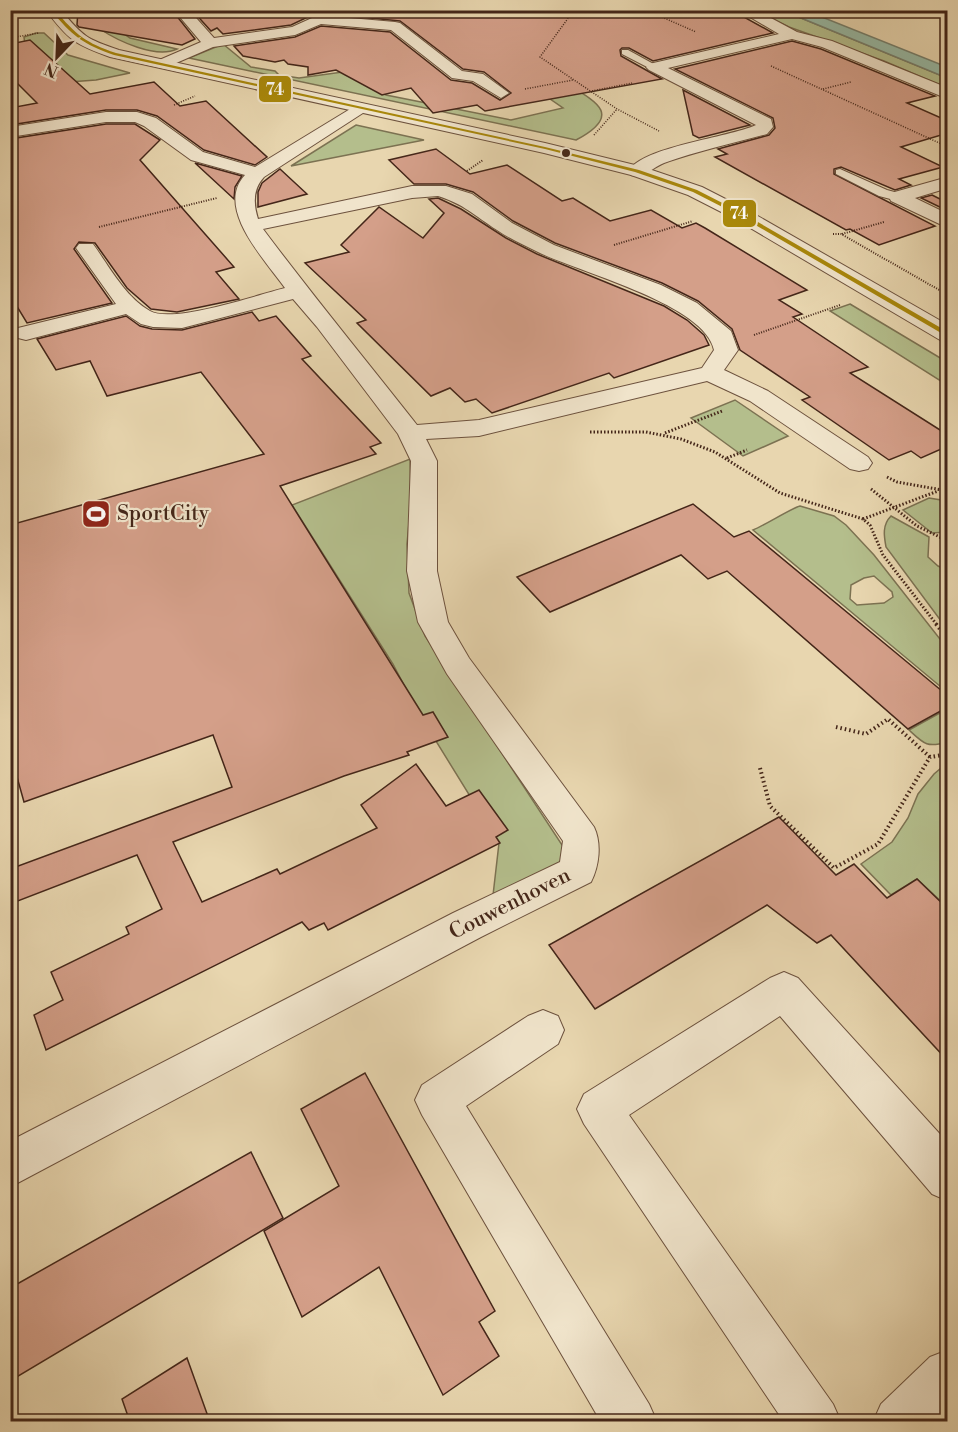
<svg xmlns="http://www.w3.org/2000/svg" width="958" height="1432" viewBox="0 0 958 1432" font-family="'Libre Bodoni',serif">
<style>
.green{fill:#b4be8c;stroke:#7c7252;stroke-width:1.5;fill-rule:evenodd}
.water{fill:#98baa5;stroke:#767f6d;stroke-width:1.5}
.building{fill:#d49f89;stroke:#442619;stroke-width:1.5}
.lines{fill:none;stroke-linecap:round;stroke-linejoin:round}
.service-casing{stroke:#6d523e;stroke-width:2}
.minor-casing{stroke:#6d523e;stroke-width:2}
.tertiary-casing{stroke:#6d523e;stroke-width:2}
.path-far3{stroke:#442619;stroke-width:1.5;stroke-dasharray:1 1.5;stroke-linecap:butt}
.path-far2{stroke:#442619;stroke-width:2;stroke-dasharray:1 1.5;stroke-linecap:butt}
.path-far1{stroke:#442619;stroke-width:3;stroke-dasharray:1.5 2;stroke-linecap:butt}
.path{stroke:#442619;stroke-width:4;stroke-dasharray:1.5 3;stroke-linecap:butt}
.service{fill:#f0e4cb;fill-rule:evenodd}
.minor{fill:#f0e4cb;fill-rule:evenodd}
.tertiary{fill:#f0e4cb;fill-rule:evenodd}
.bus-1-casing{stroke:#f0e4cb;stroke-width:5}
.bus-1{fill:#a9880b;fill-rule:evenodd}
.bus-dot{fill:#442619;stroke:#f0e4cb;stroke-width:2}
.labels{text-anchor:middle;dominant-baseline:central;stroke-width:4.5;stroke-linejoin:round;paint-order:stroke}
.poi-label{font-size:21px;fill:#442619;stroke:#f0e4cb;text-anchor:start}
.street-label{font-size:21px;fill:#442619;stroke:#f0e4cb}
.line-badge{stroke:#f0e4cb;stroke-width:2}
.badge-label{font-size:16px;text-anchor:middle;font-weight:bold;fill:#fff}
</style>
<rect width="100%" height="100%" fill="#e8d6af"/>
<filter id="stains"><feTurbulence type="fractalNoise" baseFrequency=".00333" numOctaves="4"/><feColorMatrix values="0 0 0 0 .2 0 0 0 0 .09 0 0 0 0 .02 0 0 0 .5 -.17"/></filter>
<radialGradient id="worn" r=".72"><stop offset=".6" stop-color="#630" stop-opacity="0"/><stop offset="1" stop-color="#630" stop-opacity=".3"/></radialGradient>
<!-- green -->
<g class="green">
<polygon points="757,11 784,11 947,78 947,88 884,61 789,27"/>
<path d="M114 27 130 38 177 49C156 59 118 41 100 29Z"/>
<polygon points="36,33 44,33 68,55 130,73 96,80 69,82 25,45 24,37"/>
<path d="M223 44 251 67 275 71 279 75 299 78 350 71 386 95 511 120 563 108 534 88 563 82C595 101 625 114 576 140L189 58Z"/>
<polygon points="356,125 424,140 291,166"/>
<polygon points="850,304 947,362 947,385 830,311"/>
<polygon points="735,400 788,436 743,456 691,418"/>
<polygon points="410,459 411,502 407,544 409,593 425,636 566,851 555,873 492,904 499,843 418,712 393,664 292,505"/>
<polygon points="929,498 947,501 947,532 932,533 903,510"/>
<path d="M800 506 834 516 846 525 874 555 947 648V692L753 530C763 526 794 507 800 506ZM874 576 892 592 893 597 884 603 857 605 850 599 851 585 864 578Z"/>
<path d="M891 516 929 537 928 557 938 566 947 570V629L886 547C884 536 882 525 891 516Z"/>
<path d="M947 709V742C927 748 924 744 909 730Z"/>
<polygon points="947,763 947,907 917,879 891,895 861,864 892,842 908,818 918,794 934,774"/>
</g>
<!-- water -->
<polygon class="water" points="784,11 807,11 947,67 947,78"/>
<!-- building -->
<g class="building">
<polygon points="78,10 172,10 195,39 182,45 79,27 77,25"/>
<polygon points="192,10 312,10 310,16 291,25 223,34 217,28 211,31"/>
<polygon points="330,10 695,10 711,17 735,12 773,33 653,61 629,48 622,48 620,50 621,56 662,79 485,111 477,105 433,113 411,88 382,95 336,70 308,75 308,67 288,64 284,60 275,62 243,56 234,46 295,37 321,26 390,32 451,80 472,83 500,100 511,93 484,72 463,69 400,21 330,14"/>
<polygon points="30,40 90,94 154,82 180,106 206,101 267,157 255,165 204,150 157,116 137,110 106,110 10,125 10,108 37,103 10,76 10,44"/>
<polygon points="792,41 821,49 935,96 907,103 948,121 948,133 901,147 943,167 899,179 911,185 895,190 841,167 834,169 834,174 935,226 879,245 850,229 846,230 715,157 727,154 718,149 769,135 775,128 773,118 675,69"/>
<polygon points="683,90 750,125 699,138 693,135"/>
<polygon points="106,124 135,124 160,140 140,160 234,267 216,272 239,299 177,312 151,309 127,288 95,243 79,242 74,249 112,303 27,323 10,295 10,139"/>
<polygon points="436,149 470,174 507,165 562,201 573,198 610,221 651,210 682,228 696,223 705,228 807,290 779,300 802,314 793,317 868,367 850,373 948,435 948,446 921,458 911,451 889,460 802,400 810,397 740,350 732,329 698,301 662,283 555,243 513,221 473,192 446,184 414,184 389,160"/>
<polygon points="195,163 242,176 235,187 234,199"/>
<polygon points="280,169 307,194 258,207 258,192 262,183"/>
<polygon points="932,195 948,203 948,211 921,198"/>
<polygon points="438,198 461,209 506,238 537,254 664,306 687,320 704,335 709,345 614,378 609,373 492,413 476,399 465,402 450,388 431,396 357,323 366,320 305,263 349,252 341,245 379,207 423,238 444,213 429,199"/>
<polygon points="252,312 259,321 276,316 311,356 302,359 381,443 370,447 376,454 280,486 423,715 433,712 448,737 407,752 409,755 344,776 173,842 202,902 277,869 280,874 377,828 361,805 416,764 446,806 479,790 508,830 496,837 500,843 328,930 324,923 309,930 302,922 46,1050 34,1015 63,1000 51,972 129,934 126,927 162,909 137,855 10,904 10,869 232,787 213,735 24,802 10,752 10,525 264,454 201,372 107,396 90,361 56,370 37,339 126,316 140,326 152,329 182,330"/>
<polygon points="693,504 734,537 749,531 948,696 948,707 908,729 727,571 708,579 681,555 550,612 517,577"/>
<polygon points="779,817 836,875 854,864 887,898 917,879 948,909 948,1061 831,935 817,943 767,905 595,1009 549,945"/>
<polygon points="365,1073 495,1311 479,1322 499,1356 443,1395 379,1267 302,1317 264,1231 339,1186 301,1109"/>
<polygon points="251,1152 283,1218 10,1381 10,1288"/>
<polygon points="187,1358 210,1422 130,1422 122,1399"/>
</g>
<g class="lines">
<!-- service casing -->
<g class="service-casing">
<g id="service">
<polygon points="622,50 628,50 659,67 651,69 622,54"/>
<polygon points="840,169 887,190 902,194 904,197 898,201 879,196 836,174 836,170"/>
</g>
</g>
<!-- minor casing -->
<g class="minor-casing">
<g id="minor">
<polygon points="174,10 189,10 214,38 292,27 312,18 314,10 328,10 327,16 395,22 400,23 462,71 483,74 509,93 501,98 473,81 452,78 391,30 321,24 295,35 213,47 167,67 157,67 154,64 157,61 201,42"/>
<path d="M738 10H756L797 32 832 41 948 88V99L822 47 792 39 668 68 771 119 773 127 767 134C733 143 698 151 664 163 652 168 644 178 631 175L628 171C645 146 727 138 756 125L649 70 646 67 649 64 779 34Z"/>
<path d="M360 103 368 108 366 111 264 177C253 189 253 203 258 219L412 186H446L472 194 512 223 554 245 661 285 697 303 731 331 738 350 724 370 768 391 868 457 872 463 868 469 859 471 850 469 750 401 707 381 479 436 426 439 437 461V571L448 622 469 658 594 827C602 844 599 866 591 882L481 937 10 1187V1141L453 913 560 862 563 841 447 674 418 622 407 571 411 461 398 434 317 327 293 299 182 328 153 327 141 324 126 314 26 340 18 338 15 333 18 328 116 304 76 248 79 244H93C109 266 125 297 150 311 173 324 257 295 285 288 266 261 214 208 245 175L191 160 144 126 135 122H106L10 137V127L106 112H137L156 118 203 152 255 167ZM438 196C464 204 475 216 497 230 510 239 524 245 538 252 578 272 705 304 714 350L702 368 479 420 417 425C366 360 313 296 263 229L412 198Z"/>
<polygon points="948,177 948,188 915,198 948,214 948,228 891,201 889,197 891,193"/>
<polygon points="784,972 798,978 948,1143 948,1201 932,1194 780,1016 629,1115 833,1404 841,1422 784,1422 584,1124 577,1109 584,1094 770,978"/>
<polygon points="543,1010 558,1016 564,1030 558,1044 466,1106 649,1404 657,1422 601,1422 422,1115 415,1100 422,1085 528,1016"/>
<polygon points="948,1350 948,1411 937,1422 873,1422 881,1404 930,1357"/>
</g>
</g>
<!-- tertiary casing -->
<g class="tertiary-casing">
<path id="tertiary" d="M46 10H61C83 37 87 39 119 50L545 143 643 167 702 187 749 211 948 325V342L940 340 735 219 688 195 631 175 544 153 110 57C76 45 68 40 46 10Z"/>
</g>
<!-- path-far3 -->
<g class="path-far3">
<polyline points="574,10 540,57 617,109 659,131"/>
<polyline points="646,10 696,32"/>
<polyline points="10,38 39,33"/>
<polyline points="771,66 948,147"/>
<polyline points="525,89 573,80"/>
<polyline points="823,89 851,82"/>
<polyline points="592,91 632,83"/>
<polyline points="174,105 195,96"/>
<polyline points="594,135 617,109"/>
</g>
<!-- path-far2 -->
<g class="path-far2">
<polyline points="467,171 483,160"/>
<polyline points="99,227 217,198"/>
<polyline points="833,234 841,234 948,295"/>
<polyline points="842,234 884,222"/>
<polyline points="614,245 693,221"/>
<polyline points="754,335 840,305"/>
</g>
<!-- path-far1 -->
<g class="path-far1">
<polyline points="590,432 646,432 681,439 715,452 780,493 863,519 870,525 883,555 937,625"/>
<polyline points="665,433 722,411"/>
<polyline points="727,458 747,450"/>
<polyline points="887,477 897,482 948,491"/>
<polyline points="871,489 917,526 948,541"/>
<polyline points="863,519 938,491"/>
</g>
<!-- path -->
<g class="path">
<polyline points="936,624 948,639"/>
<polyline points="836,727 866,734 888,719 930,757"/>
<polyline points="760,768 770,806 834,868 878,844 930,757 948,754"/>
</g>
<!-- service -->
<use href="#service" class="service"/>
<!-- minor -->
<use href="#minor" class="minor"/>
<!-- tertiary -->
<use href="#tertiary" class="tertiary"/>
<!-- bus-1 casing -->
<g class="bus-1-casing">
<path id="bus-1" d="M51 10H55C76 35 86 43 116 53L545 147 639 170 697 190 744 214 948 332V337L740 216 693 192 635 172 545 149 114 55C83 44 72 36 51 10Z"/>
</g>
<!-- bus-1 -->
<use href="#bus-1" class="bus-1"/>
</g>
<!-- icons -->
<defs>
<g id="stadium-square" transform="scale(1.5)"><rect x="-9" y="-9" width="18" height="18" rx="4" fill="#8f2418" stroke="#f0e4cb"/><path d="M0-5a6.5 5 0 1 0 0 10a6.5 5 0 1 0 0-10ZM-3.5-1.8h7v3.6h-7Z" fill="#fff"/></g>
</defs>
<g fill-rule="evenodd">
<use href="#stadium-square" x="96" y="514"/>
</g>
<!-- markers -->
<circle class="bus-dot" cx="566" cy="153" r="5"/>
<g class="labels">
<!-- poi labels -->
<g class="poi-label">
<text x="117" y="514">SportCity</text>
</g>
<!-- street labels -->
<g class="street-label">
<text transform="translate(510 904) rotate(-27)">Couwenhoven</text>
</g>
</g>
<g class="line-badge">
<rect x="258" y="75" width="34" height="28" rx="6" fill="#a9880b"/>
<rect x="722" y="199" width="35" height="29" rx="6" fill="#a9880b"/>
</g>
<g class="badge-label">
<text x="275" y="95">74</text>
<text x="739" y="219">74</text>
</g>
<!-- margin -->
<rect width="958" height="1432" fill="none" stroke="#e8d6af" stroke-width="36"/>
<rect x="12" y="12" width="934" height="1408" fill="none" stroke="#442619" stroke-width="3"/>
<rect x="18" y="18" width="922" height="1396" fill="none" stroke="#442619" stroke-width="1.5"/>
<!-- north arrow -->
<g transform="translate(57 57) rotate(203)" stroke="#f0e4cb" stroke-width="4.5" paint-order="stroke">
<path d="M0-4.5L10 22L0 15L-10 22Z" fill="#442619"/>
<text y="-9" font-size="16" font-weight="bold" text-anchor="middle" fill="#442619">N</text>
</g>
<rect width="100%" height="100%" filter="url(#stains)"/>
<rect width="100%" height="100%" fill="url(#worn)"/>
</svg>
